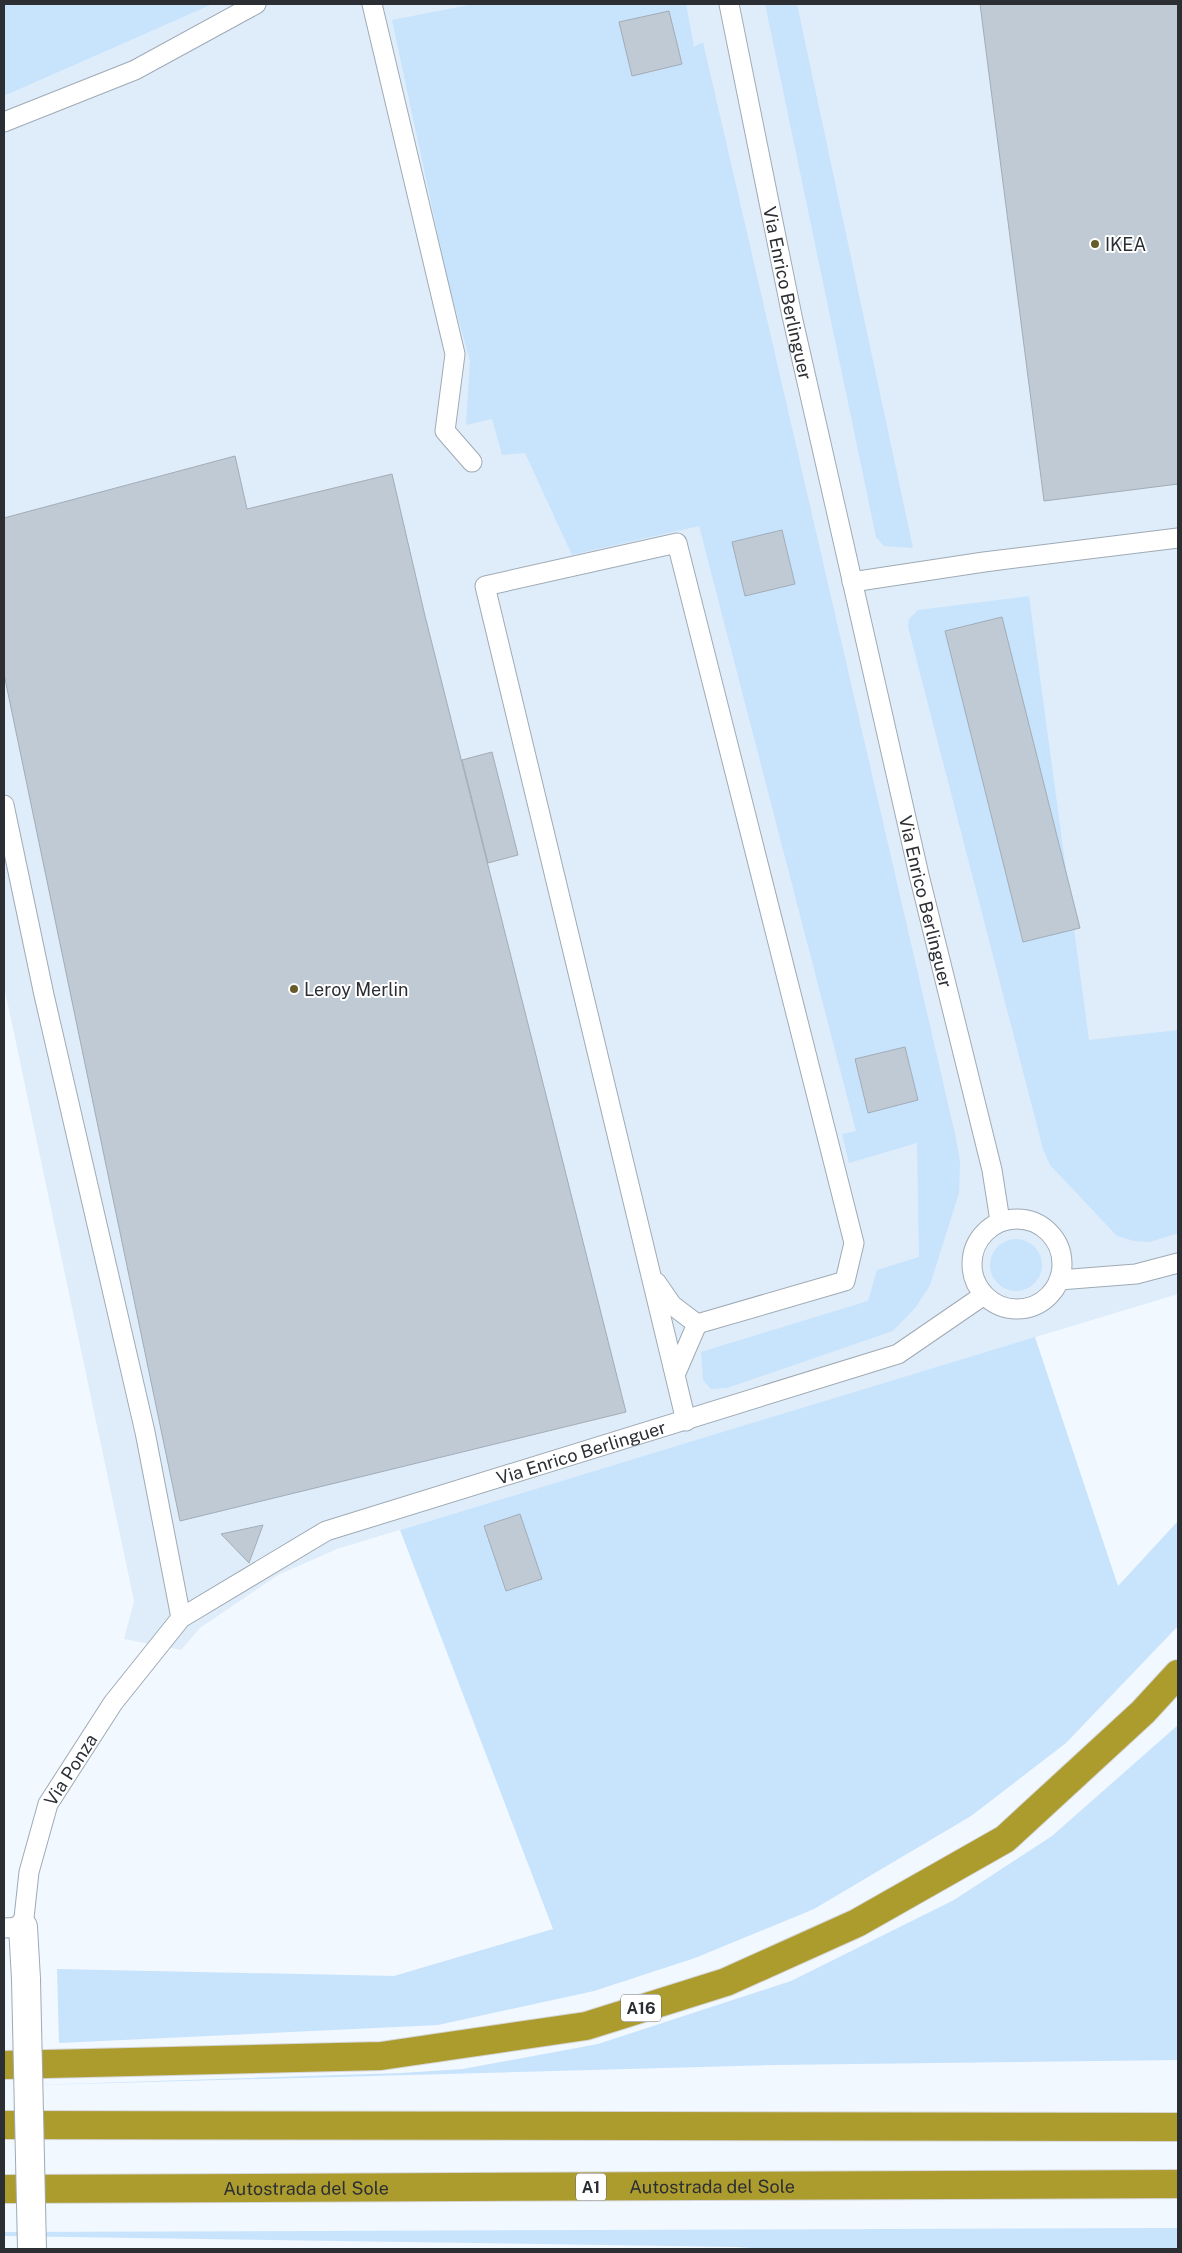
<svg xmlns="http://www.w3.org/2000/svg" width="1182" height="2253" viewBox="0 0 1182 2253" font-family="'Public Sans',sans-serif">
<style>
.built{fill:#dfedfa}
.green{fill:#c8e3fc}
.building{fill:#bfcad4;stroke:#a2acb6}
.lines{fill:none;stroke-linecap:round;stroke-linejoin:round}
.lane-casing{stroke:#9faab4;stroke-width:21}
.street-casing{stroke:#9faab4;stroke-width:30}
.highway-casing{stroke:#d5d5d6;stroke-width:30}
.lane{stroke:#fff;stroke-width:19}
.street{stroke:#fff;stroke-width:28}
.highway{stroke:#ac9b2d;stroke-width:28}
.street-bridge-casing{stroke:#9faab4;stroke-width:30;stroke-linecap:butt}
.street-bridge{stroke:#fff;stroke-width:28}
.poi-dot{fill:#655c29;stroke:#fff;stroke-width:2}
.labels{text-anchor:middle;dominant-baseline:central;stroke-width:4;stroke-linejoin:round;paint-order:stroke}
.shield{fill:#fff;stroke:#6b6d71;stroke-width:1}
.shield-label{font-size:16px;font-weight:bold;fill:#2b2f34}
.poi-label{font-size:18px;fill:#2b2f34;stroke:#fff;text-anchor:start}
.street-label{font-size:18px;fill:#2b2f34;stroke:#fff}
</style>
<rect width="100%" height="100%" fill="#f1f8ff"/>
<!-- built -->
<polygon class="built" points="213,4 1178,4 1178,1294 337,1549 278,1575 200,1628 181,1650 124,1639 134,1601 4,986 4,96"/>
<!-- green -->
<g class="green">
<polygon points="4,4 213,4 4,96"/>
<polygon points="474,4 686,4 694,47 703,42 955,1134 960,1161 959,1193 930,1285 916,1307 893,1331 727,1388 711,1389 703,1380 701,1352 868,1301 877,1270 919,1257 917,1143 849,1163 842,1134 856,1131 699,526 572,555 525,453 502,455 492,419 466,425 470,361 448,282 392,20"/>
<polygon points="765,4 797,4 913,548 884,546 876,537"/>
<polygon points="1029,596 1089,1040 1178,1030 1178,1233 1150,1242 1134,1241 1117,1236 1050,1165 1043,1149 908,627 909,619 918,610"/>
<circle cx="1016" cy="1265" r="26"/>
<polygon points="1035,1337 1118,1586 1178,1521 1178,1626 1066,1743 971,1816 814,1909 695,1958 594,1991 438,2025 59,2043 57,1969 394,1976 553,1929 400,1530"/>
<polygon points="1178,1725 1178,2060 773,2065 4,2086 401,2073 463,2069 598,2044 791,1981 954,1900 1052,1836"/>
<polygon points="1178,2228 1178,2249 767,2249 737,2247 4,2236 4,2232"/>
</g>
<!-- building -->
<g class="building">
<polygon points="980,4 1178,4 1178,484 1044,501"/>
<polygon points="669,11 682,64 632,76 619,22"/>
<polygon points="235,456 247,509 392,474 425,616 626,1412 180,1521 4,674 4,518"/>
<polygon points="782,530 795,584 745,596 732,542"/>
<polygon points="1002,617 1080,928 1023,942 945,631"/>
<polygon points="492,752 518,855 488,863 462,760"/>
<polygon points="905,1047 918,1100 868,1113 855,1059"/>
<polygon points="520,1514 542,1579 506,1591 484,1526"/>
<polygon points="263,1525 249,1563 221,1534"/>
</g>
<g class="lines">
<!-- lane casing -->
<g class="lane-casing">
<g id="lane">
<polyline points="372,4 455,354 445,431 472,462"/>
<path id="s1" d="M729 4 792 316 919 875 992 1170 1000 1221"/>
<polyline points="4,122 135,70 256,4"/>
<polyline points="852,582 984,562 1178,538"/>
<polyline points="4,805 44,995 145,1432 181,1618"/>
<circle cx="1017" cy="1264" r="45"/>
<polyline points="1059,1280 1136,1274 1178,1263"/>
<polyline points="656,1282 672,1305 697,1324"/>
<polyline points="675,1375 697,1324 845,1281 854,1243 677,543 485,586 686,1421"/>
<path id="s2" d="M4 1928 23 1927 29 1872 48 1804 113 1703 181 1618 326 1531 898 1354 984 1295"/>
</g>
</g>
<!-- street casing -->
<g class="street-casing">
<polyline id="street" points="23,1927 26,1979"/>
</g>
<!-- highway casing -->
<g class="highway-casing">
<g id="highway">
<polyline points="4,2065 381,2056 586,2026 726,1982 857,1923 1005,1839 1143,1712 1178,1674"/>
<polyline points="4,2125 1178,2127"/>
<path id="s3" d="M4 2189 1178 2184"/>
</g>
</g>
<!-- lane -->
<use href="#lane" class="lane"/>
<!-- street -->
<use href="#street" class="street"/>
<!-- highway -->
<use href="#highway" class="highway"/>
<!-- street-bridge casing -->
<g class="street-bridge-casing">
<polyline id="street-bridge" points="26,1979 32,2249"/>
</g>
<!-- street-bridge -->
<use href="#street-bridge" class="street-bridge"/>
</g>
<!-- markers -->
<g class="poi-dot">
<circle cx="1095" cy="244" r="5"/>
<circle cx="294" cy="989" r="5"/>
</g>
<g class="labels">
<!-- shield labels -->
<g class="shield">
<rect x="621" y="1994.5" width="40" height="27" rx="4"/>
<rect x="576" y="2173.5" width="30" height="27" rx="4"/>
</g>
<g class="shield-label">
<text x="641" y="2008">A16</text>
<text x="591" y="2187">A1</text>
</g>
<!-- poi labels -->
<g class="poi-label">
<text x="1105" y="244">IKEA</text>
<text x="304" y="989">Leroy Merlin</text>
</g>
<!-- street labels -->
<g class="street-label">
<text stroke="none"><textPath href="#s1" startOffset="295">Via Enrico Berlinguer</textPath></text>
<text stroke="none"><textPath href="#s1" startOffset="919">Via Enrico Berlinguer</textPath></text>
<text stroke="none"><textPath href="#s2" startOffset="810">Via Enrico Berlinguer</textPath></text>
<text stroke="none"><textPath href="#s2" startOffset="186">Via Ponza</textPath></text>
<text stroke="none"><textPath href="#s3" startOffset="708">Autostrada del Sole</textPath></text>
<text stroke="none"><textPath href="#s3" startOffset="302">Autostrada del Sole</textPath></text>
</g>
</g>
<!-- border -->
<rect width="1182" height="2253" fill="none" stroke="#2b2f34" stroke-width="10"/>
</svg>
